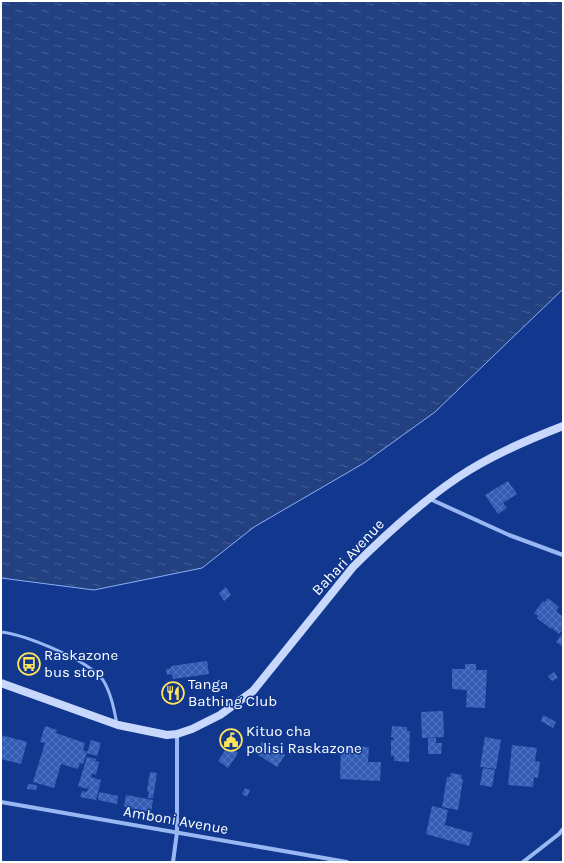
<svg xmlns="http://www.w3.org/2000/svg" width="564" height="863" viewBox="0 0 564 863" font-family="Karla,sans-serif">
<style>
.water{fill:url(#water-ripples);stroke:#8baff6}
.building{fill:url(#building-cross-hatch)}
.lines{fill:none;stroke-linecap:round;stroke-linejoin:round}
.lane{stroke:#99b7f2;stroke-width:3}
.street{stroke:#99b7f2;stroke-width:4}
.secondary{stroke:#c8d8fc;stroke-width:8}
.labels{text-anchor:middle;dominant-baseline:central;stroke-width:3;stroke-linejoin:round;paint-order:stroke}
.street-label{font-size:15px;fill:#fff;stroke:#11388e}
.poi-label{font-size:15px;fill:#fff;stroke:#11388e;text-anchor:start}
</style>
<defs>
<pattern id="water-ripples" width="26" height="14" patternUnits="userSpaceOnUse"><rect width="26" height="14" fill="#234081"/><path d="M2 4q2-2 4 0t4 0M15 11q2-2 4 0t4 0" fill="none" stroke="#445d94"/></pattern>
<pattern id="building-cross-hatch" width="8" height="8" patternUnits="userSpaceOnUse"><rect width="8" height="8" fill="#345eb6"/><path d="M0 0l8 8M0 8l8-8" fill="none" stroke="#5276c1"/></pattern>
</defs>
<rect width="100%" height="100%" fill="#11388e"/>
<!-- water -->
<polygon class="water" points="1,1 563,1 563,289 435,412 364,463 254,527 202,568 94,590 1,578"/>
<!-- building -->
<g class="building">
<polygon points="508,481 517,494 503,503 507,508 498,514 485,495"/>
<polygon points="226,587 231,595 224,601 219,593"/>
<polygon points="548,598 559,607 556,611 563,617 563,629 559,634 552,628 551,629 537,618 538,616 534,613 543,601 545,602"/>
<polygon points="563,633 563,647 556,642"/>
<polygon points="207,661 209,674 173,679 172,674 167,675 166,669 171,668 171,666"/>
<polygon points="465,664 476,664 476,670 487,670 485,708 466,707 467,690 452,689 452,669 465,669"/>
<polygon points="554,672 558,678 552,681 548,676"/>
<polygon points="443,711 444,737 422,738 421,712"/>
<polygon points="543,715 556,722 553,728 541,721"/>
<polygon points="45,726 57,730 56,733 85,743 83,750 87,752 83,764 80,763 78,769 61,764 54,788 33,782 45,743 40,742"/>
<polygon points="392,726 407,727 407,731 410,731 409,762 394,761 394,756 391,756 391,740 394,740 393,737 391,737"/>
<polygon points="1,735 27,742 21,764 1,759"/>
<polygon points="485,737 501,740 496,769 480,767"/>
<polygon points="428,738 436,738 436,743 442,743 441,754 428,754"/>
<polygon points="91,740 101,743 97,756 87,753"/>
<polygon points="262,742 285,755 277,767 255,753"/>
<polygon points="512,745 537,748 535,761 540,762 538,778 534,777 533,787 508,785"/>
<polygon points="228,746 238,753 228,768 218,761"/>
<polygon points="341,746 369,747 368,762 381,762 380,781 340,779"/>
<polygon points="87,757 96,759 95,761 99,762 96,775 92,773 91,777 101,780 96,800 80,797 82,791 87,792 90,782 87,789 78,786"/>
<polygon points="483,768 495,770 492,787 480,785"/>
<polygon points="150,772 157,773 153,798 148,798 149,792 147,791"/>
<polygon points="451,773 462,775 461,779 463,779 458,810 442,807 447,777 450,777"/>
<polygon points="28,784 37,785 36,790 27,789"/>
<polygon points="245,788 250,790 247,797 242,794"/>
<polygon points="99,792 118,796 117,804 98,800"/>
<polygon points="126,795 153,800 151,812 124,807"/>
<polygon points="432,806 448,810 443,833 445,825 473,833 469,846 426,834"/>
</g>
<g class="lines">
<!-- lane -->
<path class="lane" d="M1 632C26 635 88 660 103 680 111 693 114 709 117 724"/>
<!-- street -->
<g class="street">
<polyline points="430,499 509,535 563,555"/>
<polyline points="1,802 347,862"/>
<polyline points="173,862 177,832 177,734"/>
<polyline points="523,862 559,834 563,829"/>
</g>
<!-- secondary -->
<path class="secondary" d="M1 683 118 725 167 735 177 734 192 729 220 715 253 691 353 567C385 535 419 504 457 478 489 456 527 440 563 426"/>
</g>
<!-- icons -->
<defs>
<g id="bus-ring" transform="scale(1.15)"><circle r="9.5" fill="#11388e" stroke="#ffe45b" stroke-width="1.5"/><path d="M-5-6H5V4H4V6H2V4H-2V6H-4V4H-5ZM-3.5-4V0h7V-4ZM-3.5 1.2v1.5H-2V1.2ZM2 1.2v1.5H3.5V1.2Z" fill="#ffe45b"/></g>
<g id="restaurant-ring" transform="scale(1.15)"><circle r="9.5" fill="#11388e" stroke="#ffe45b" stroke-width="1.5"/><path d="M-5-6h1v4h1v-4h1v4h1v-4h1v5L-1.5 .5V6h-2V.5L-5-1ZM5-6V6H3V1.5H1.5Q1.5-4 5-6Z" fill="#ffe45b"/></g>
<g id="civic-ring" transform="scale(1.15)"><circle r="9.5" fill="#11388e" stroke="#ffe45b" stroke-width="1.5"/><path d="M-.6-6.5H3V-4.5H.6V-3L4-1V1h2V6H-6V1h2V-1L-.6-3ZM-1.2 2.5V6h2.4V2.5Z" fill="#ffe45b"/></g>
</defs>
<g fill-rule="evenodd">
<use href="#bus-ring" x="29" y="664"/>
<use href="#restaurant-ring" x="173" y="693"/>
<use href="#civic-ring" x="231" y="740"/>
</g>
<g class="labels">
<!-- street labels -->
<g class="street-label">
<text transform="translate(348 557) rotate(-47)">Bahari Avenue</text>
<text transform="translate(176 820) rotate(10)">Amboni Avenue</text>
</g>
<!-- poi labels -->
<g class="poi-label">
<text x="44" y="655">Raskazone<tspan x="44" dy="17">bus stop</tspan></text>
<text x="188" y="684">Tanga<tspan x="188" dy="17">Bathing Club</tspan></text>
<text x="246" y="731">Kituo cha<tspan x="246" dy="17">polisi Raskazone</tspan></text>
</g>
</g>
<!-- border -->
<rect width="564" height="863" fill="none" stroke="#ffffff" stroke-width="4"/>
</svg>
